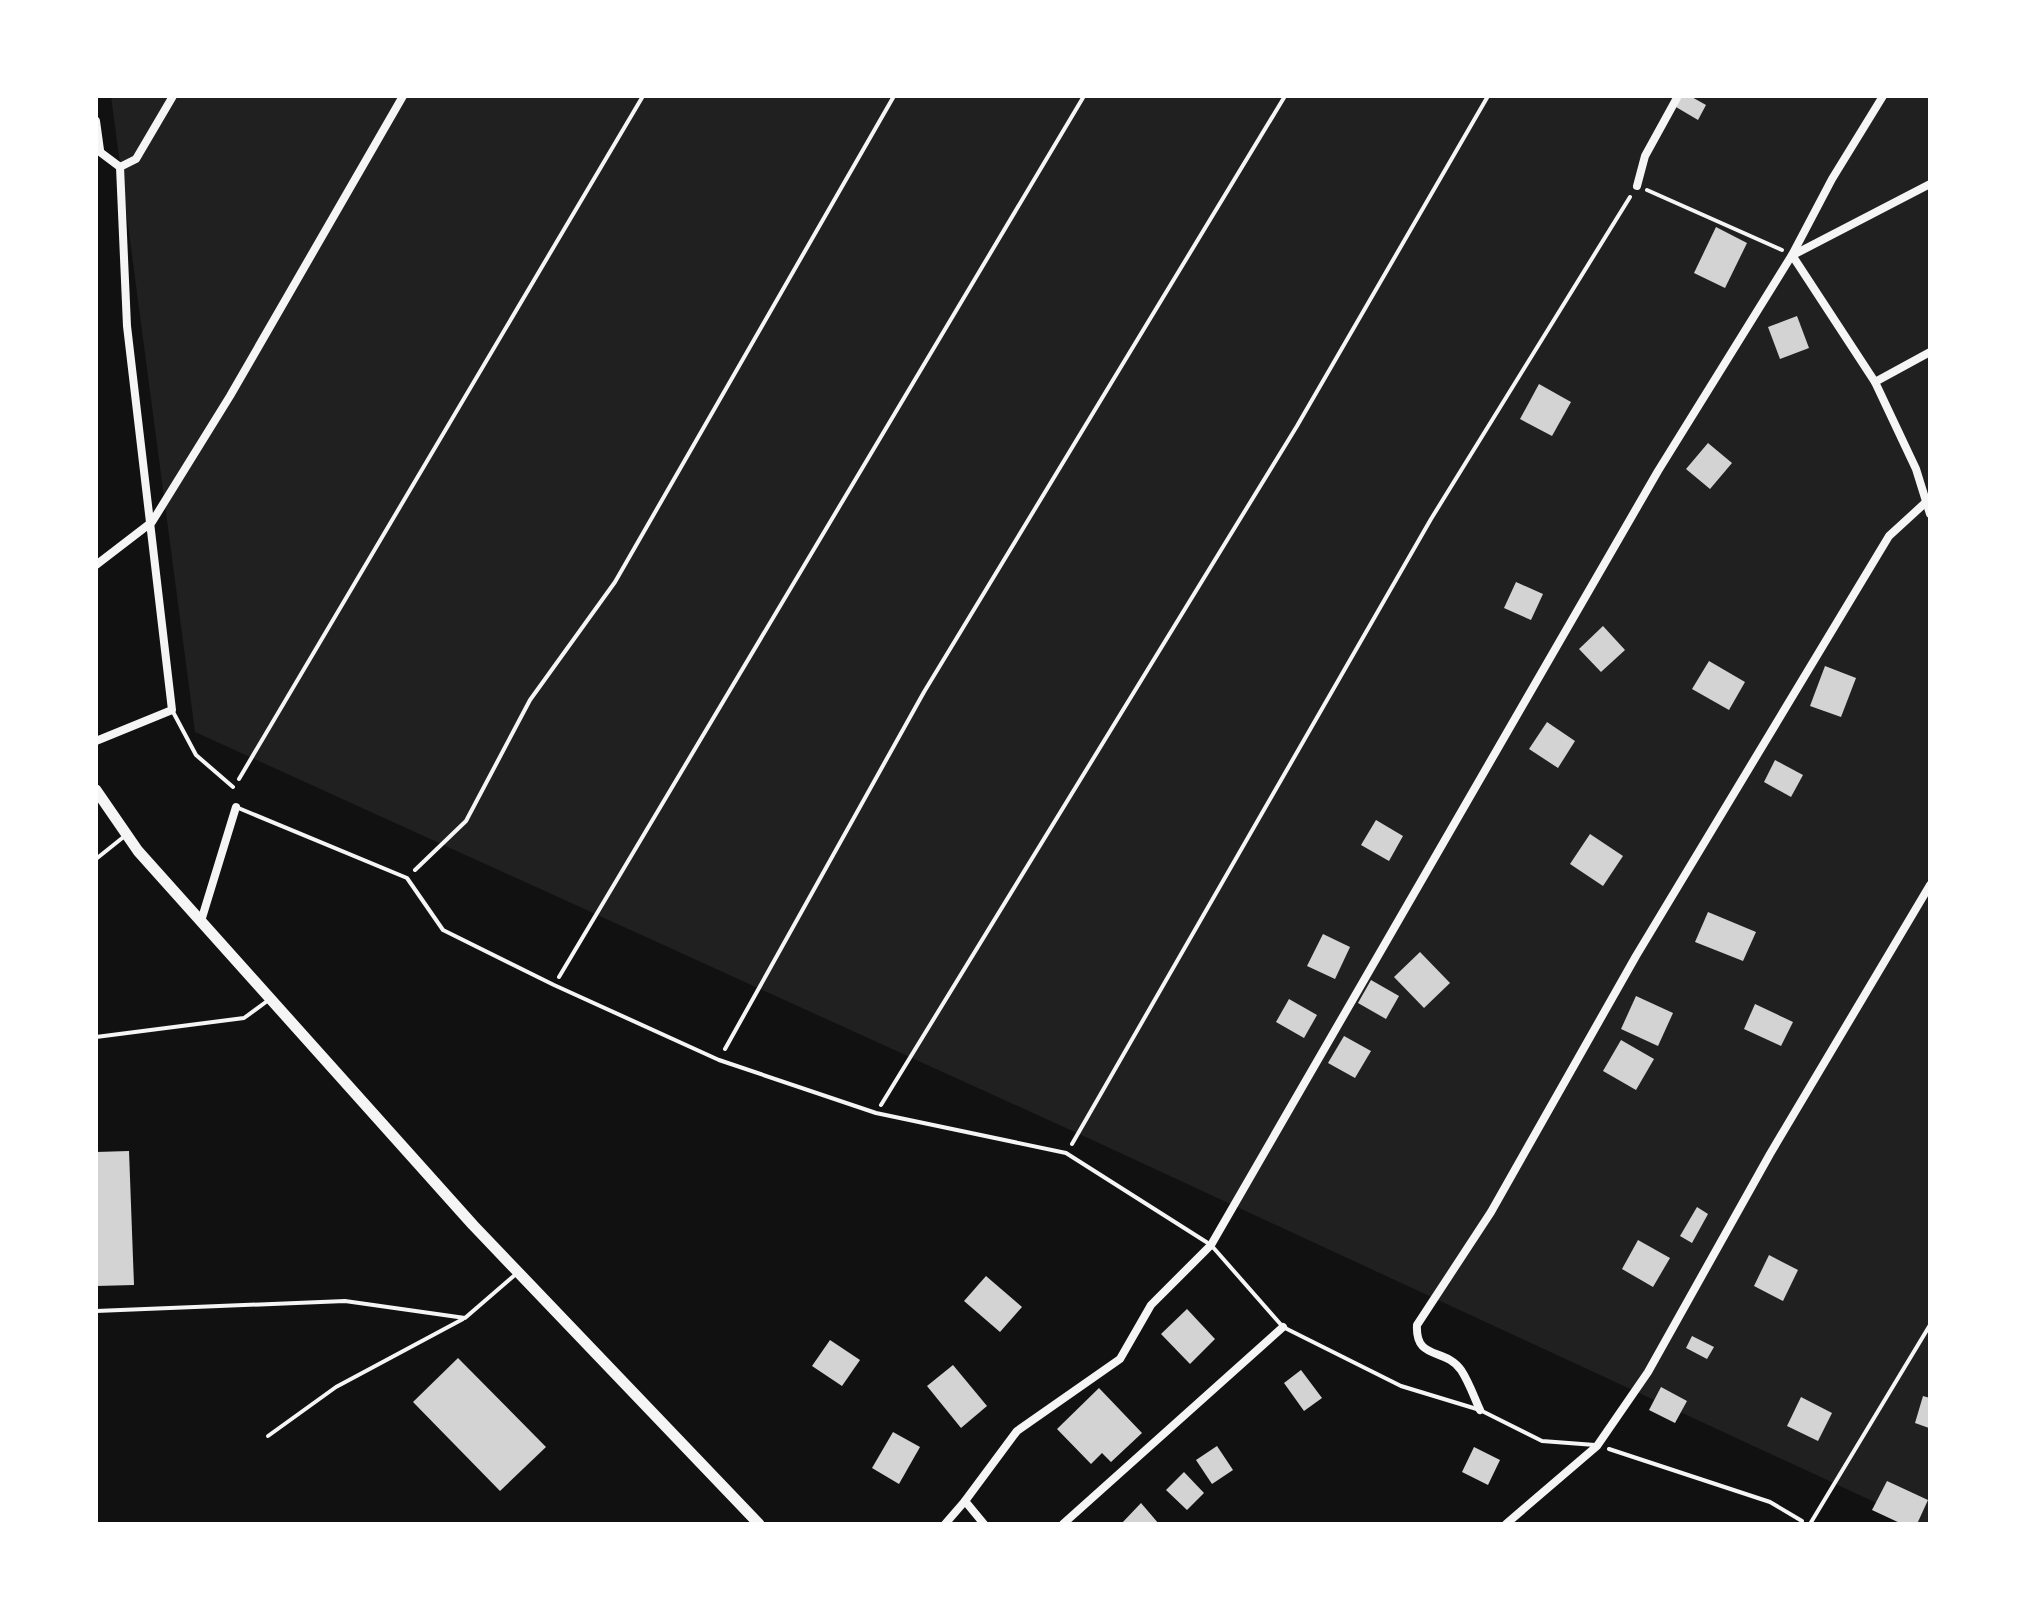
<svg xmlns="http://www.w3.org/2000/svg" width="2026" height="1620" viewBox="0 0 2026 1620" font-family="Overpass,sans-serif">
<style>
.green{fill:#202020}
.building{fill:#d3d3d3}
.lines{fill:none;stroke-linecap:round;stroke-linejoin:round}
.path{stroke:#f5f5f5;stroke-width:4}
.service{stroke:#f5f5f5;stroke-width:4}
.minor{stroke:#f5f5f5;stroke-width:8}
.tertiary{stroke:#f5f5f5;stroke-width:11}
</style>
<rect width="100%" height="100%" fill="#111"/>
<!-- green -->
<polygon class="green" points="111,96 1930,96 1930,1524 1922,1524 1088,1138 195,732"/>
<!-- building -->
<g class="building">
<polygon points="1682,96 1690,96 1706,105 1698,120 1676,107"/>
<polygon points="1716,227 1747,243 1725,288 1694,273"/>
<polygon points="1797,316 1809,348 1780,359 1768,327"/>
<polygon points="1539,384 1571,402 1552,436 1520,419"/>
<polygon points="1708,443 1732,463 1710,489 1686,469"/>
<polygon points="1516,582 1543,594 1531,620 1504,608"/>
<polygon points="1603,626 1625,650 1601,672 1579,649"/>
<polygon points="1709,661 1745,682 1729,710 1692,689"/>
<polygon points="1825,666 1856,678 1841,717 1810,706"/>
<polygon points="1547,722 1575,741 1558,768 1529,749"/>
<polygon points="1775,760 1803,775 1791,797 1764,782"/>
<polygon points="1376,820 1403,836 1389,861 1361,845"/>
<polygon points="1590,834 1623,856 1603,886 1570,864"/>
<polygon points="1708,912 1756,932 1743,961 1695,942"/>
<polygon points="1323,934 1350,947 1335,979 1307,966"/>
<polygon points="1420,952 1450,983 1424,1008 1394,977"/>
<polygon points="1371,980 1399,996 1386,1019 1358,1003"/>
<polygon points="1636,996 1673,1013 1658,1046 1621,1029"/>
<polygon points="1289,999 1317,1015 1304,1038 1276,1022"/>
<polygon points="1755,1004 1793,1022 1781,1046 1744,1029"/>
<polygon points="1344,1036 1371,1051 1355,1078 1328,1063"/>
<polygon points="1621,1040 1654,1059 1636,1090 1603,1071"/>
<polygon points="129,1151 134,1285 96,1286 96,1152"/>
<polygon points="1697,1207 1708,1214 1692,1243 1680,1236"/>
<polygon points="1638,1240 1670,1258 1653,1287 1622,1269"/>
<polygon points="1769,1255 1798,1270 1783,1301 1754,1286"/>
<polygon points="986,1276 1022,1307 1000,1332 964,1301"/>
<polygon points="1187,1309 1215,1339 1190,1364 1161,1334"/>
<polygon points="1692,1336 1714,1347 1707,1359 1686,1348"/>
<polygon points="830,1340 860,1360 842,1386 812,1366"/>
<polygon points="458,1358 546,1447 500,1491 413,1402"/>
<polygon points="953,1365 987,1406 961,1428 927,1386"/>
<polygon points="1301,1370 1322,1398 1304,1411 1284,1383"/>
<polygon points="1661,1387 1687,1401 1675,1423 1649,1410"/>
<polygon points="1099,1388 1142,1433 1111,1462 1102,1453 1091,1464 1057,1429"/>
<polygon points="1923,1396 1930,1398 1929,1428 1915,1423"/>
<polygon points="1801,1397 1832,1413 1818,1441 1787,1426"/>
<polygon points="893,1432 920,1447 899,1484 872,1468"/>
<polygon points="1217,1446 1233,1470 1212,1484 1196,1460"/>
<polygon points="1474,1447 1500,1460 1488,1485 1462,1472"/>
<polygon points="1184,1472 1204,1493 1187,1510 1166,1490"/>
<polygon points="1887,1481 1928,1500 1917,1524 1902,1524 1872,1510"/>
<polygon points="1141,1503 1159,1524 1121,1524"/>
</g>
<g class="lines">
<!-- path -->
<g class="path">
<polyline points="1647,190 1782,250"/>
<polyline points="239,779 643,96"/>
<polyline points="415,870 466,821 530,700 615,582 894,96"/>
<polyline points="559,977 1084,96"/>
<polyline points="725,1049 924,692 1285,96"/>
<polyline points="881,1105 1297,426 1488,96"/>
<polyline points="1072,1144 1431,519 1630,197"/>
<polyline points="1609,1449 1770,1502 1802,1521"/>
</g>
<!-- service -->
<g class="service">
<polyline points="172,710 196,755 233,787"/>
<polyline points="236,807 407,878 443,930 554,985 719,1060 876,1113 1066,1153 1211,1245 1283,1327 1401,1386 1480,1410 1542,1441 1595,1445"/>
<polyline points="96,859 126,835"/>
<polyline points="96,1037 244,1018 270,999"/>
<polyline points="96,1311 345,1301 465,1318 516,1274"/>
<polyline points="268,1436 336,1387 463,1319"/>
<polyline points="1810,1524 1930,1325"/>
</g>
<!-- minor -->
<g class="minor">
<polyline points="96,121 100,150"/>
<polyline points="96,149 120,167 127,326 172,710 96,741"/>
<polyline points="120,167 136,159 173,96"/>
<polyline points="1637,186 1645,156 1678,96"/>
<polyline points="1792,255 1832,179 1883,96"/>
<polyline points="1793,255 1930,184"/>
<polyline points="1875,382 1930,352"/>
<polyline points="96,565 152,522 230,396 403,96"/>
<polyline points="201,921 236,807"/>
<path d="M1480 1410C1474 1397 1469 1382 1461 1370 1445 1347 1415 1361 1417 1325L1491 1212 1636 956 1889 536 1925 503"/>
<polyline points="965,1501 1017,1431 1120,1359 1151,1305 1211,1245 1658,471 1792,255 1875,382 1916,469 1930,514"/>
<polyline points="945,1524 965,1501 984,1524"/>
<polyline points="1063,1524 1283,1327"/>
<polyline points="1506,1524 1597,1446 1648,1372 1770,1154 1930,885"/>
</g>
<!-- tertiary -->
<polyline class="tertiary" points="96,790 138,851 473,1225 759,1524"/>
</g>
<!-- border -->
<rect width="2026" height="1620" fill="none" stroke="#ffffff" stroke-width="196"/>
</svg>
